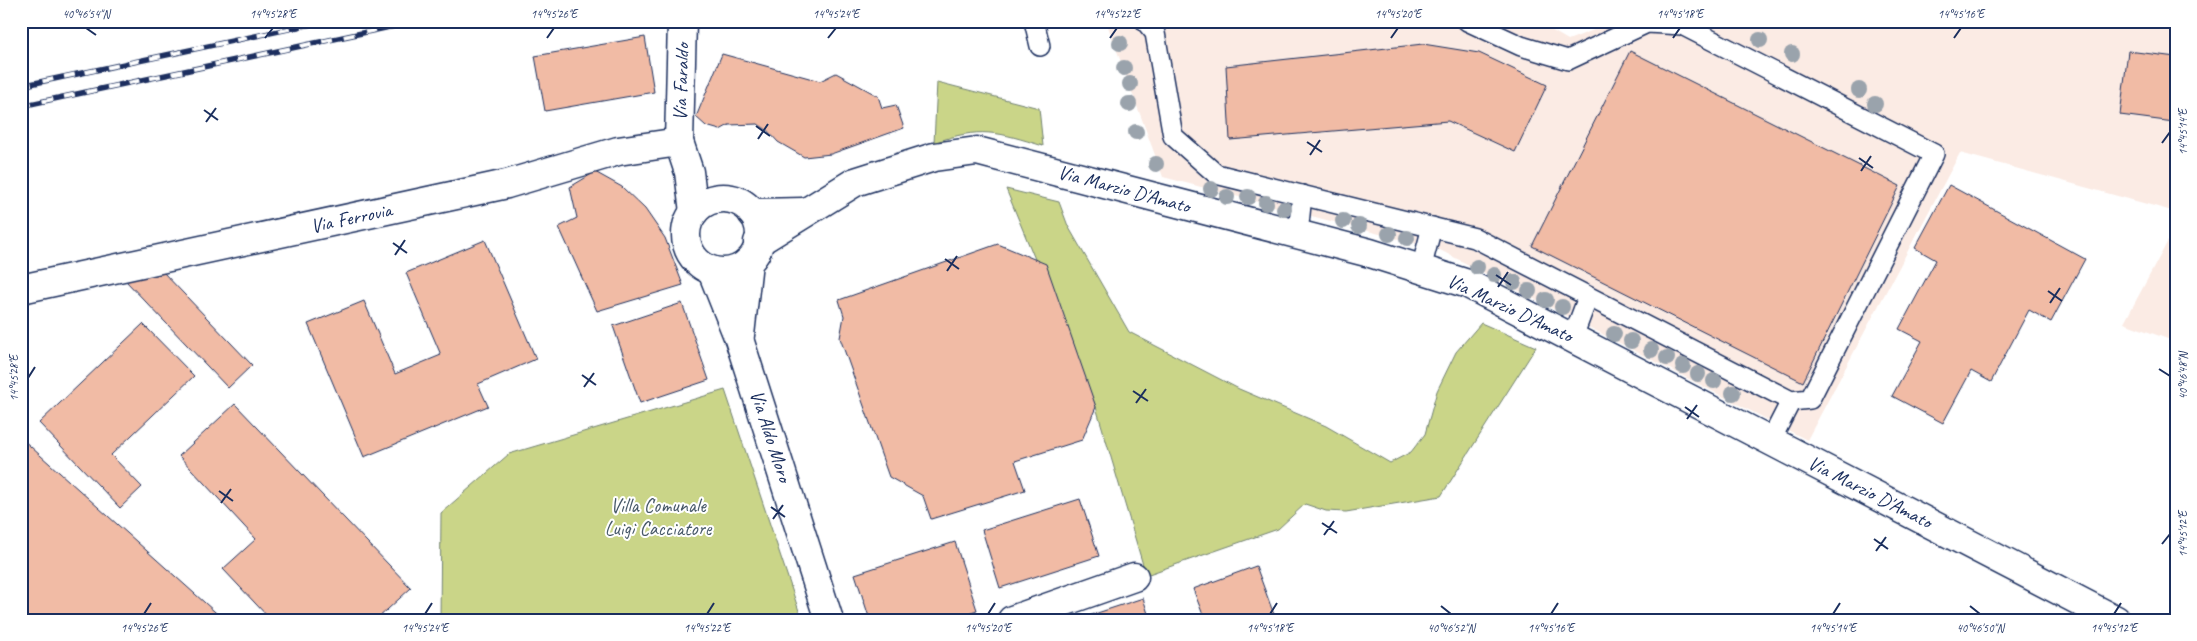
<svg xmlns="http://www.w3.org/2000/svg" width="2197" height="641" viewBox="0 0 2197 641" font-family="Caveat,sans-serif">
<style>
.built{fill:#fbebe4}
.green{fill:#cad588;stroke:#728273}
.building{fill:#f1bba5;stroke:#1b2f5e}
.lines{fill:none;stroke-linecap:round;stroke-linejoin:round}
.service-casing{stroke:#1b2f5e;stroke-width:22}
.minor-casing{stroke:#1b2f5e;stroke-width:31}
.tertiary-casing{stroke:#1b2f5e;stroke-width:31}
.service{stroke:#fff;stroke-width:19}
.minor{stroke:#fff;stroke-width:28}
.tertiary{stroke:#fff;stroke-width:28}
.rail-casing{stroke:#1b2f5e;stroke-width:5.5}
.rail{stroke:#fff;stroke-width:4;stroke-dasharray:11;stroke-linecap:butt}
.tree{fill:#9aa3ac}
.ticks{fill:none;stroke:#1b2f5e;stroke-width:2}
.labels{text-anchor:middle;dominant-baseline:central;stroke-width:4;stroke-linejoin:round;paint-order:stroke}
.street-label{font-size:20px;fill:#1b2f5e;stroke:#fff}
.park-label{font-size:20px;fill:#475868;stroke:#fff}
.neatline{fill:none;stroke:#1b2f5e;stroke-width:2}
.ticks-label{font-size:12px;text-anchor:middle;fill:#1b2f5e}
</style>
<rect width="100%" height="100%" fill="#fff"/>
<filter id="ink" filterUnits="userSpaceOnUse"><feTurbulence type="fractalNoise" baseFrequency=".02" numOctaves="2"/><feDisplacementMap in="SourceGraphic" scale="10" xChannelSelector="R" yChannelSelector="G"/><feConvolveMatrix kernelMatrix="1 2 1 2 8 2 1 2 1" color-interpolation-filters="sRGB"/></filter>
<g filter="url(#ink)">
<!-- built -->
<g class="built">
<polygon points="1106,21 1536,21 1568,40 1617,21 2176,21 2176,212 1960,153 1807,440 1440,250 1163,177"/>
<polygon points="2176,226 2176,342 2124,323"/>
</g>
<!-- green -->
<g class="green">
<path d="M937 82 1039 108 1043 146C999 132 979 126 934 143Z"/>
<polygon points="1006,189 1059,202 1068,226 1129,332 1239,389 1326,426 1390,463 1411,452 1425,434 1437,391 1456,352 1481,323 1536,347 1441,496 1346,512 1326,511 1305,504 1278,529 1146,575 1096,407"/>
<polygon points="725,390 802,620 440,620 441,513 509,454"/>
</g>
<!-- building -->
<g class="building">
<polygon points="645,37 654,92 545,111 535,56"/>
<polygon points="1423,44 1479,53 1547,85 1515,152 1448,121 1230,140 1226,66"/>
<polygon points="1630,51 1900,186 1803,382 1532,246"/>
<polygon points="2128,51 2176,57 2174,122 2120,115"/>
<polygon points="722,54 820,81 836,73 878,96 882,108 896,105 904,128 831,154 804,157 778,142 767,130 758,124 729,125 720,130 706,126 696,117"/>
<polygon points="595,172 622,187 645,209 665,238 683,285 597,311 559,227 577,218 570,187"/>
<polygon points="1949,185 2085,259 2051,322 2029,310 1991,382 1971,371 1943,423 1892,396 1922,341 1899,329 1936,260 1915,248"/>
<polygon points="485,240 536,359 478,384 488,406 364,457 308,324 364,301 395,374 441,355 406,273"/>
<polygon points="998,244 1046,264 1096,407 1082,440 1015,461 1025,490 931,519 923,496 889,477 840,338 844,316 839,300"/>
<polygon points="162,271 252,365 228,388 125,280"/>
<polygon points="682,303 709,380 640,403 613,326"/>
<polygon points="143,324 194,376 111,455 142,487 120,508 39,423"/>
<polygon points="235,404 411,588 376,620 271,620 223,569 256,539 179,456"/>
<polygon points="21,438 224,620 21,620"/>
<polygon points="1080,499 1099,556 1000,588 982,530"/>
<polygon points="955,542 977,610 947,620 870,620 855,574"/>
<polygon points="1256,566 1276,620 1205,620 1193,589"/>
<polygon points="1143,598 1150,620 1076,620"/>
</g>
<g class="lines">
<!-- service casing -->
<g class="service-casing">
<g id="service">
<polyline points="1034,21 1040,46"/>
<polyline points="1145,21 1155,33 1173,136 1216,174 1475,238 1791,401 1810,399 1934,154 1682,25 1647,23 1568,60 1521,46 1467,21"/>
<polyline points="1298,234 1302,195"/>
<polyline points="1421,269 1432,227"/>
<polyline points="1573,337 1588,297"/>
<polyline points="1771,440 1791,401"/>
</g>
</g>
<!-- minor casing -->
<g class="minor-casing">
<g id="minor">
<polyline points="752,213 804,212"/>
<polyline points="758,242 855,182 934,157 977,151 1370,253 1468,284 2116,620"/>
<polyline points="21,289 507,184 618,151 679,142"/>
<polyline points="1012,620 1134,577"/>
</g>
</g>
<!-- tertiary casing -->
<g class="tertiary-casing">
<g id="tertiary">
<polyline points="682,21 679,142 689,172 694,212"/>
<circle cx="723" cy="235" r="37"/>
<polyline points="712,271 739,339 829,620"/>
<polyline points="740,335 748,262"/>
</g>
</g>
<!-- service -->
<use href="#service" class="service"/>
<!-- minor -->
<use href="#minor" class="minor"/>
<!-- tertiary -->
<use href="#tertiary" class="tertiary"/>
<!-- rail casing -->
<g class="rail-casing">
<g id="rail">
<polyline points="21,86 326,21"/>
<polyline points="21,106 418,21"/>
</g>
</g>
<!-- rail -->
<use href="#rail" class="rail"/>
</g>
<!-- trees -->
<g class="tree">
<circle cx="1760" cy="40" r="8"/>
<circle cx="1120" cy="43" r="8"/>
<circle cx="1792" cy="54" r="8"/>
<circle cx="1124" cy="68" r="8"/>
<circle cx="1130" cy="84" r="8"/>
<circle cx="1859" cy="90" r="8"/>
<circle cx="1129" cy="104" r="8"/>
<circle cx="1875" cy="104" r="8"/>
<circle cx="1136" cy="132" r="8"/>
<circle cx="1156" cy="164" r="8"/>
<circle cx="1211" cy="189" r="8"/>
<circle cx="1227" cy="197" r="8"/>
<circle cx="1248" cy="197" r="8"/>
<circle cx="1266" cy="203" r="8"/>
<circle cx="1284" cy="209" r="8"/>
<circle cx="1343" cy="221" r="8"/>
<circle cx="1359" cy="226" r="8"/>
<circle cx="1389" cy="234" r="8"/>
<circle cx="1407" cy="238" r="8"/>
<circle cx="1477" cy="267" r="8"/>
<circle cx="1494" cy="275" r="8"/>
<circle cx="1514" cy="282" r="8"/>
<circle cx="1529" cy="291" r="8"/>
<circle cx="1546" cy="300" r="8"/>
<circle cx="1562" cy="307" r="8"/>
<circle cx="1614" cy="334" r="8"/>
<circle cx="1631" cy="341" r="8"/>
<circle cx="1651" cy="350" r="8"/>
<circle cx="1667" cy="358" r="8"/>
<circle cx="1683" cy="366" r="8"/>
<circle cx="1698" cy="374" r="8"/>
<circle cx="1714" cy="381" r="8"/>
<circle cx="1733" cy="393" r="8"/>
</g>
</g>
<!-- ticks -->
<path class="ticks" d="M86 28 96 35M265 38 273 28M547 38 554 28M828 38 836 28M1110 38 1117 28M1391 38 1398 28M1673 38 1680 28M1954 38 1961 28M204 110 218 120M206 122 216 108M756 126 770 136M758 139 768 124M1307 142 1322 152M2162 143 2170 132M1310 155 1320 140M1859 158 1873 168M1861 171 1871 156M393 243 407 253M395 255 405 240M945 259 959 269M947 271 957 256M1496 275 1511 285M1498 287 1508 272M2048 291 2062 301M2050 303 2060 288M2159 369 2170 376M582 375 596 385M28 378 35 367M584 387 594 373M1133 391 1148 401M1136 403 1146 389M1685 407 1699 417M1687 419 1697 405M219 491 233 501M221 503 231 489M771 507 785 517M773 519 783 505M1322 523 1337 533M1324 535 1334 521M1874 539 1888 549M2162 544 2170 534M1876 551 1886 537M1441 606 1451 614M1970 606 1980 614M144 614 151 603M425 614 432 603M707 614 714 603M988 614 995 603M1270 614 1277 603M1551 614 1558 603M1833 614 1840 603M2114 614 2121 603"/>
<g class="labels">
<!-- street labels -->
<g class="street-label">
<text transform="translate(681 82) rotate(-88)">Via Faraldo</text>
<text transform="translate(1124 189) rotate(15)">Via Marzio D'Amato</text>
<text transform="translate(351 218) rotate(-12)">Via Ferrovia</text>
<text transform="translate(1510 308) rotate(25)">Via Marzio D'Amato</text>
<text transform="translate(771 436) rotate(72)">Via Aldo Moro</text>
<text transform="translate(1870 492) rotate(27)">Via Marzio D'Amato</text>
</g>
<!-- park labels -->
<g class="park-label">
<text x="658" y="505">Villa Comunale<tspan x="658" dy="23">Luigi Cacciatore</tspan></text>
</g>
</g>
<!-- margin -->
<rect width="2197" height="641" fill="none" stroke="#fff" stroke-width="55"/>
<rect x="28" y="28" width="2142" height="586" class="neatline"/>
<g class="ticks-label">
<text x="86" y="18">40°46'54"N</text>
<text x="273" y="18">14°45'28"E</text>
<text x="554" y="18">14°45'26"E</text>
<text x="836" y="18">14°45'24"E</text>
<text x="1117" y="18">14°45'22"E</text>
<text x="1398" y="18">14°45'20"E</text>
<text x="1680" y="18">14°45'18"E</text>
<text x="1961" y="18">14°45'16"E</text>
<text transform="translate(2183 132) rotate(-90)" y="4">14°45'14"E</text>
<text transform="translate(2183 376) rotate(-90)" y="4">40°46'48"N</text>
<text transform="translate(14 378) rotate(-90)" y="4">14°45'28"E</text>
<text transform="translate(2183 534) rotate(-90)" y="4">14°45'12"E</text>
<text x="144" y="632">14°45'26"E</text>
<text x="425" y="632">14°45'24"E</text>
<text x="707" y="632">14°45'22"E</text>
<text x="988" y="632">14°45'20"E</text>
<text x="1270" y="632">14°45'18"E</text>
<text x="1451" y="632">40°46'52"N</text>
<text x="1551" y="632">14°45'16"E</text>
<text x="1833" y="632">14°45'14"E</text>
<text x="1980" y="632">40°46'50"N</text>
<text x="2114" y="632">14°45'12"E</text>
</g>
</svg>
